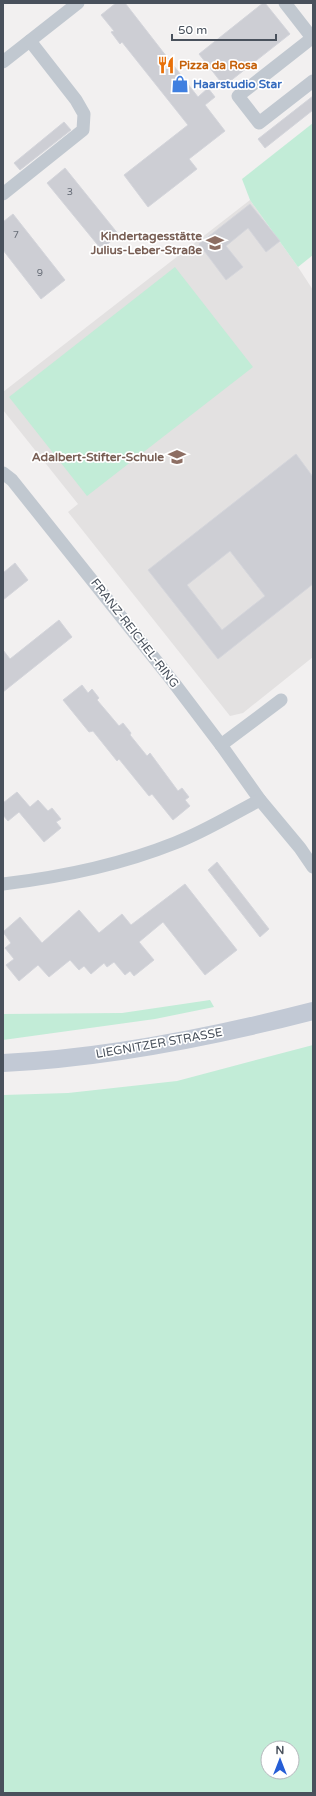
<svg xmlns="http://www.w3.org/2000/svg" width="316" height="1796" viewBox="0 0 316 1796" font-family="'Varela Round',sans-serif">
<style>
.education{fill:#e3e1e1}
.green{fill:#c2ecd7;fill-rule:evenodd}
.building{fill:#cdced4;stroke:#d4d5db;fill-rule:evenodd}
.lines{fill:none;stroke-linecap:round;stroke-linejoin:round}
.minor{stroke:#c1c8d0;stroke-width:13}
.secondary{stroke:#c2c9d5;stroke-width:18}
.labels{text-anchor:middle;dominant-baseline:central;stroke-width:3.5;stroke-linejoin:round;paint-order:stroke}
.number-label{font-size:10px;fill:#6a707a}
.food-label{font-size:12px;font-weight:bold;fill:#c56008;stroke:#fff;text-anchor:start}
.shop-label{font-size:12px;font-weight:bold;fill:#366cbe;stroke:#fff;text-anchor:start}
.education-label{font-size:12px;font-weight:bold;fill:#785e54;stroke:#fff;text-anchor:end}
.street-label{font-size:12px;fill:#49515c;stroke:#fff}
</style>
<rect width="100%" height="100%" fill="#f2f0f0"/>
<!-- education -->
<polygon class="education" points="250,200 298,267 313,290 313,657 243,713 230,716 68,512 78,504 3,410 3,392"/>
<!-- green -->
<g class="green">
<polygon points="313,123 313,255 298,267 250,200 242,179"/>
<polygon points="175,267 253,367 87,496 9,397"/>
<polygon points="210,1000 214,1007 155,1019 3,1040 3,1014 122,1013"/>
<path d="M313 1045V1793H3V1095L68 1093 177 1081ZM268 1748H292V1772H268Z"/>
</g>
<!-- building -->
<g class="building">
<polygon points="116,3 125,3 198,97 208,88 215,97 205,105 225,131 189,159 197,169 148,207 124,175 188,125 122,42 120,44 111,32 114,31 101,15"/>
<polygon points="263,3 265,3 290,34 224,86 199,54"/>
<polygon points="313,96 313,110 265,148 258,139"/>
<polygon points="64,122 71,130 20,170 14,163"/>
<polygon points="65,168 119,235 101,249 47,183"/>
<polygon points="250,204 280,241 266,252 248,228 226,246 243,267 226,280 199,244"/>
<polygon points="13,214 65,280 41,299 3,250 3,222"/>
<path d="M296 454 313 477V584L218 659 148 570ZM230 551 265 596 222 630 187 585Z"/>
<polygon points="15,563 28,580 3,600 3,573"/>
<polygon points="59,620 72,637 3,692 3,650 10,659"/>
<polygon points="82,685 88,693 92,689 99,698 97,700 119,726 123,723 131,733 130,735 147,756 150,753 178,791 182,788 189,797 185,800 190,806 173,820 152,794 149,796 119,759 117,761 93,731 89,732 63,700"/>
<polygon points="17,792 30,807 38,800 48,811 52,808 61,819 56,822 61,828 44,842 19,812 8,821 3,815 3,803"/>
<polygon points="217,862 269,929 260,937 208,870"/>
<polygon points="185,884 237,950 205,975 163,922 139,942 154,960 134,976 130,971 125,975 114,962 107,967 104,963 91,974 84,966 79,970 70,960 49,977 38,965 19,981 6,965 14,959 5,948 11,943 3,932 20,917 42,943 79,910 99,933 122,914 131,925"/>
</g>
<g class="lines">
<!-- minor -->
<g class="minor">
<polyline points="285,3 313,39"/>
<polyline points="312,38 238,96 259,123 313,81"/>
<polyline points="3,62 78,3"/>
<polyline points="3,194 83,130 84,114 76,100 30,41"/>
<polyline points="3,473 12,480 174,683 221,745 260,800 300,848 313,867"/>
<polyline points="221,745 281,700"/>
<path d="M3 884C62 877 120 865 175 843 204 832 233 814 260 800"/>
</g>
<!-- secondary -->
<path class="secondary" d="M3 1063C108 1058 212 1037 313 1011"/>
</g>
<!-- icons -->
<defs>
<g id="restaurant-bare" transform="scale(1.38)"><path d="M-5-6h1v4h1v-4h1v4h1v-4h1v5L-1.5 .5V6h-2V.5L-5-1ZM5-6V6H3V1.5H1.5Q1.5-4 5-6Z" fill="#e8710a" stroke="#fff" stroke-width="2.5" paint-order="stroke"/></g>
<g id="shop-bare" transform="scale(1.38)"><path d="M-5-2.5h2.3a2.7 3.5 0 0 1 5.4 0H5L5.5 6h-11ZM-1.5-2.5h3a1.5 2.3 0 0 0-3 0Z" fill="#3f7fe0" stroke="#fff" stroke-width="2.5" paint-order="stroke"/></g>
<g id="school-bare" transform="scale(1.38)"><path d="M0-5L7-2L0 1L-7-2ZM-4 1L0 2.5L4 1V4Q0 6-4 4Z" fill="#8d6e63" stroke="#fff" stroke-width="2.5" paint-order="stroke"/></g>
</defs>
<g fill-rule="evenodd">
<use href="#restaurant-bare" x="166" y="65"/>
<use href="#shop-bare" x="180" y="84"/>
<use href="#school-bare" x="215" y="243"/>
<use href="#school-bare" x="177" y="457"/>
</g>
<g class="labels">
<!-- number labels -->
<g class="number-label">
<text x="70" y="192">3</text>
<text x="16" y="235">7</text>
<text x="40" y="273">9</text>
</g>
<!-- food labels -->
<g class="food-label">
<text x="179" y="65">Pizza da Rosa</text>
</g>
<!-- shop labels -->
<g class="shop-label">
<text x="193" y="84">Haarstudio Star</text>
</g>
<!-- education labels -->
<g class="education-label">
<text x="202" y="236">Kindertagesstätte<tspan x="202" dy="14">Julius-Leber-Straße</tspan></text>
<text x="164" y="457">Adalbert-Stifter-Schule</text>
</g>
<!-- street labels -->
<g class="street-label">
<text transform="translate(135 633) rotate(52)">FRANZ-REICHEL-RING</text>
<text transform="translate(159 1043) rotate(-10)">LIEGNITZER STRASSE</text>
</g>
</g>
<!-- border -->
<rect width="316" height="1796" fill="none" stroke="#49515c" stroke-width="8"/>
<!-- north arrow -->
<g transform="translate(280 1760)"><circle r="19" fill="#ffffff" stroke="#b6b9be"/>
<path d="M0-3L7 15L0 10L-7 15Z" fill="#265ed6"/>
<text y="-6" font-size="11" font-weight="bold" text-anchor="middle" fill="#49515c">N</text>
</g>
<!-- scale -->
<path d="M172 34v6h104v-6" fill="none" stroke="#49515c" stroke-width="2"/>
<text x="178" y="34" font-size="12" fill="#49515c" stroke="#ffffff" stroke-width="3" paint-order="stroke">50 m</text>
</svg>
